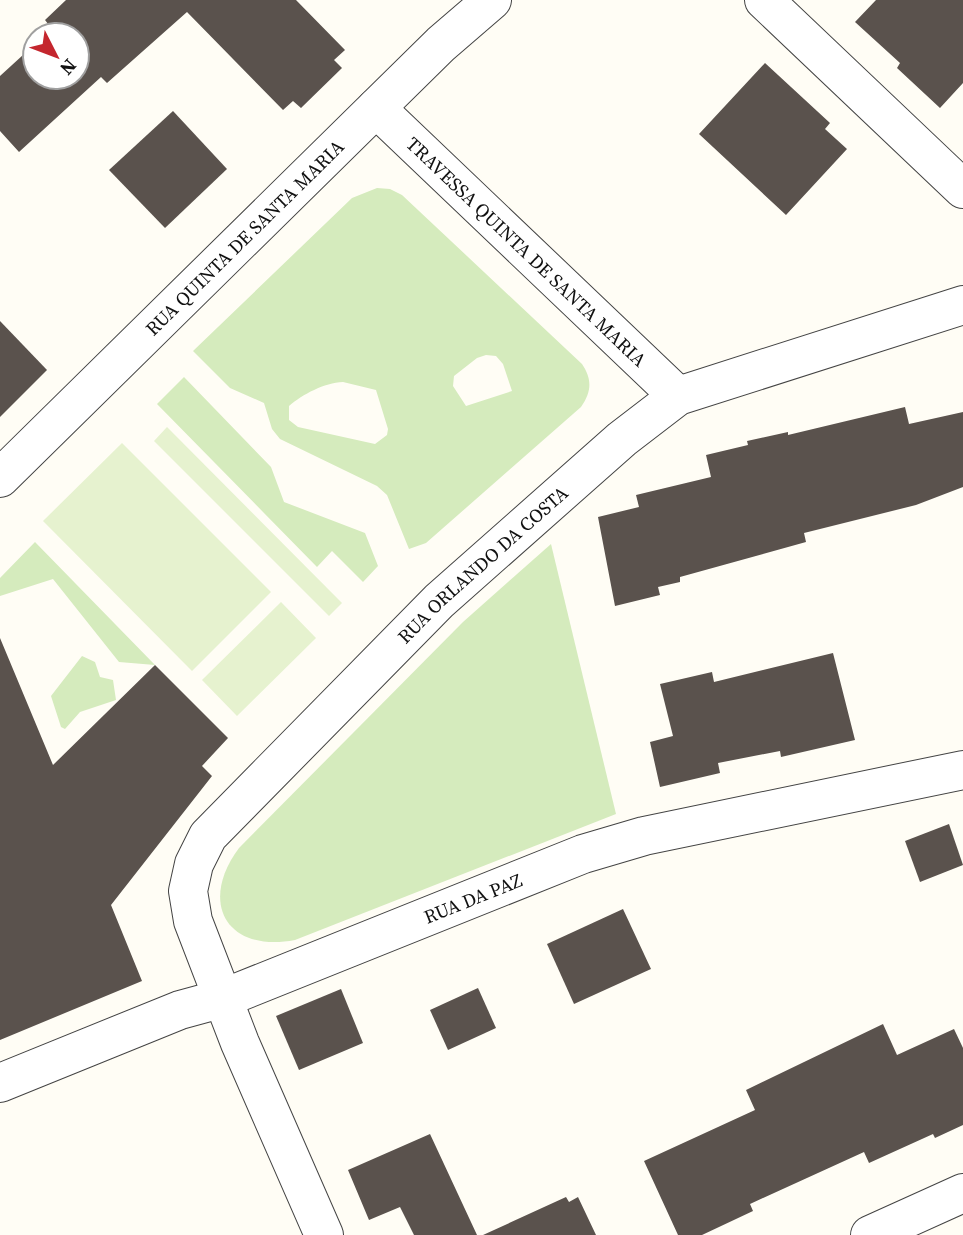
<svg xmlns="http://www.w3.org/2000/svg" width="963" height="1235" viewBox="0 0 963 1235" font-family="'Source Serif 4',serif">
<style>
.green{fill:#d5ebbd;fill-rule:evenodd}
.pitch{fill:#e6f2cf}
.building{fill:#5a524d}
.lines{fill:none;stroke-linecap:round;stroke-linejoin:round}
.minor-casing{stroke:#444;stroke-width:40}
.minor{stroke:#fff;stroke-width:38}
.labels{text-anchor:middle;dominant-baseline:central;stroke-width:7;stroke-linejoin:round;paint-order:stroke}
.street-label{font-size:19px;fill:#111;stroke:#fff}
</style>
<rect width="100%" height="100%" fill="#fffdf5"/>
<!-- green -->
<g class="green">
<path d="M377 188 390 189 402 195 582 364C592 379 592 391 581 407L426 543 409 549 387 495 377 486 280 439 272 429 264 403 230 388 193 351 352 198ZM486 355 496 356 503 364 512 391 466 406 453 386 454 376 477 358ZM343 382 376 390 388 429 387 435 375 444 298 427 289 420V406C303 394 324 383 343 382Z"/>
<polygon points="184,377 271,467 284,502 365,533 378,566 363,582 332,551 317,567 157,404"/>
<polygon points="35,542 155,665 119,662 53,579 0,596 0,578"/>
<path d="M551 544 616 814 295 940C227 953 198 903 239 848L463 622Z"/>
<polygon points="82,656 95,662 100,677 113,680 116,700 80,712 65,729 61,727 51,696"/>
</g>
<!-- pitch -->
<g class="pitch">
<polygon points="167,427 342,603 329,616 154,441"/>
<polygon points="122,443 271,592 192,671 43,521"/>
<polygon points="281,602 316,638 237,716 202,680"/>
</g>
<!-- building -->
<g class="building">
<polygon points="66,0 296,0 345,50 334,60 342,68 301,108 293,101 283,110 187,12 107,83 101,77 19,152 0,131 0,76 35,44 35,77 77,77 77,35 45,35 52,29 45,20"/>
<polygon points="876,0 963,0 963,83 940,108 897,68 900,63 855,22"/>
<polygon points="765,63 830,123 825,129 847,149 786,215 699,134"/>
<polygon points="173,111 227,169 165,228 109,170"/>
<polygon points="0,321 47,370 0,417"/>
<polygon points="905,407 909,424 963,412 963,487 916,505 804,533 806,542 680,577 680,582 658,587 660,595 615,606 598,517 639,507 636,495 711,477 706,455 748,445 747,441 788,432 788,435"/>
<polygon points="0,638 53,765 155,665 228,738 202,766 212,776 111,905 142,981 0,1040"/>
<polygon points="833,653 855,740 781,757 780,751 718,763 720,773 660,787 650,742 673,736 660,684 712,672 714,682"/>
<polygon points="949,824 963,865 920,882 905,841"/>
<polygon points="623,909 651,969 574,1004 547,944"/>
<polygon points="478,988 496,1028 448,1050 430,1010"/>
<polygon points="341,989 363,1043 299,1070 276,1016"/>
<polygon points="883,1024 897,1055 954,1029 963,1048 963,1125 935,1138 933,1134 869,1163 864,1152 750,1204 753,1211 702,1235 678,1235 644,1161 755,1110 746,1090"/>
<polygon points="430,1134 477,1235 414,1235 400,1207 369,1220 348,1170"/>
<polygon points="566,1197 569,1202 578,1197 596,1235 483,1235"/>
</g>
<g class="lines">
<!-- minor casing -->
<g class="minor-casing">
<g id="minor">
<polyline points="764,0 963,189"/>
<path id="s1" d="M376 108 678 396"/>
<path id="s2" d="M0 478 441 44 492 0"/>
<path id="s3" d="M0 1083 180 1010 224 998 583 854 644 836 963 770"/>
<path id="s4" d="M324 1235 240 1043 193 921 188 891 194 864 208 836 439 601 622 439 678 396 963 305"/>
<polyline points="870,1235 963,1193"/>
</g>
</g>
<!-- minor -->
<use href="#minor" class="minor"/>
</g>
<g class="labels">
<!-- street labels -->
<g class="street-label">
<text stroke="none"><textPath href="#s2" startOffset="343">RUA QUINTA DE SANTA MARIA</textPath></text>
<text stroke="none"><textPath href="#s1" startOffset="208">TRAVESSA QUINTA DE SANTA MARIA</textPath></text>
<text stroke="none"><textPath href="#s4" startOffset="816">RUA ORLANDO DA COSTA</textPath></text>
<text stroke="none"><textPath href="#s3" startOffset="508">RUA DA PAZ</textPath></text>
</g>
</g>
<!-- north arrow -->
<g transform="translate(56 56) rotate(132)"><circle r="33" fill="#ffffff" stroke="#a0a0a0" stroke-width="2"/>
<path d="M0-5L12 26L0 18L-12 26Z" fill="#c4262e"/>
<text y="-10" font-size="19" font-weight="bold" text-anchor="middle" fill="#111111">N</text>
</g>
</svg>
